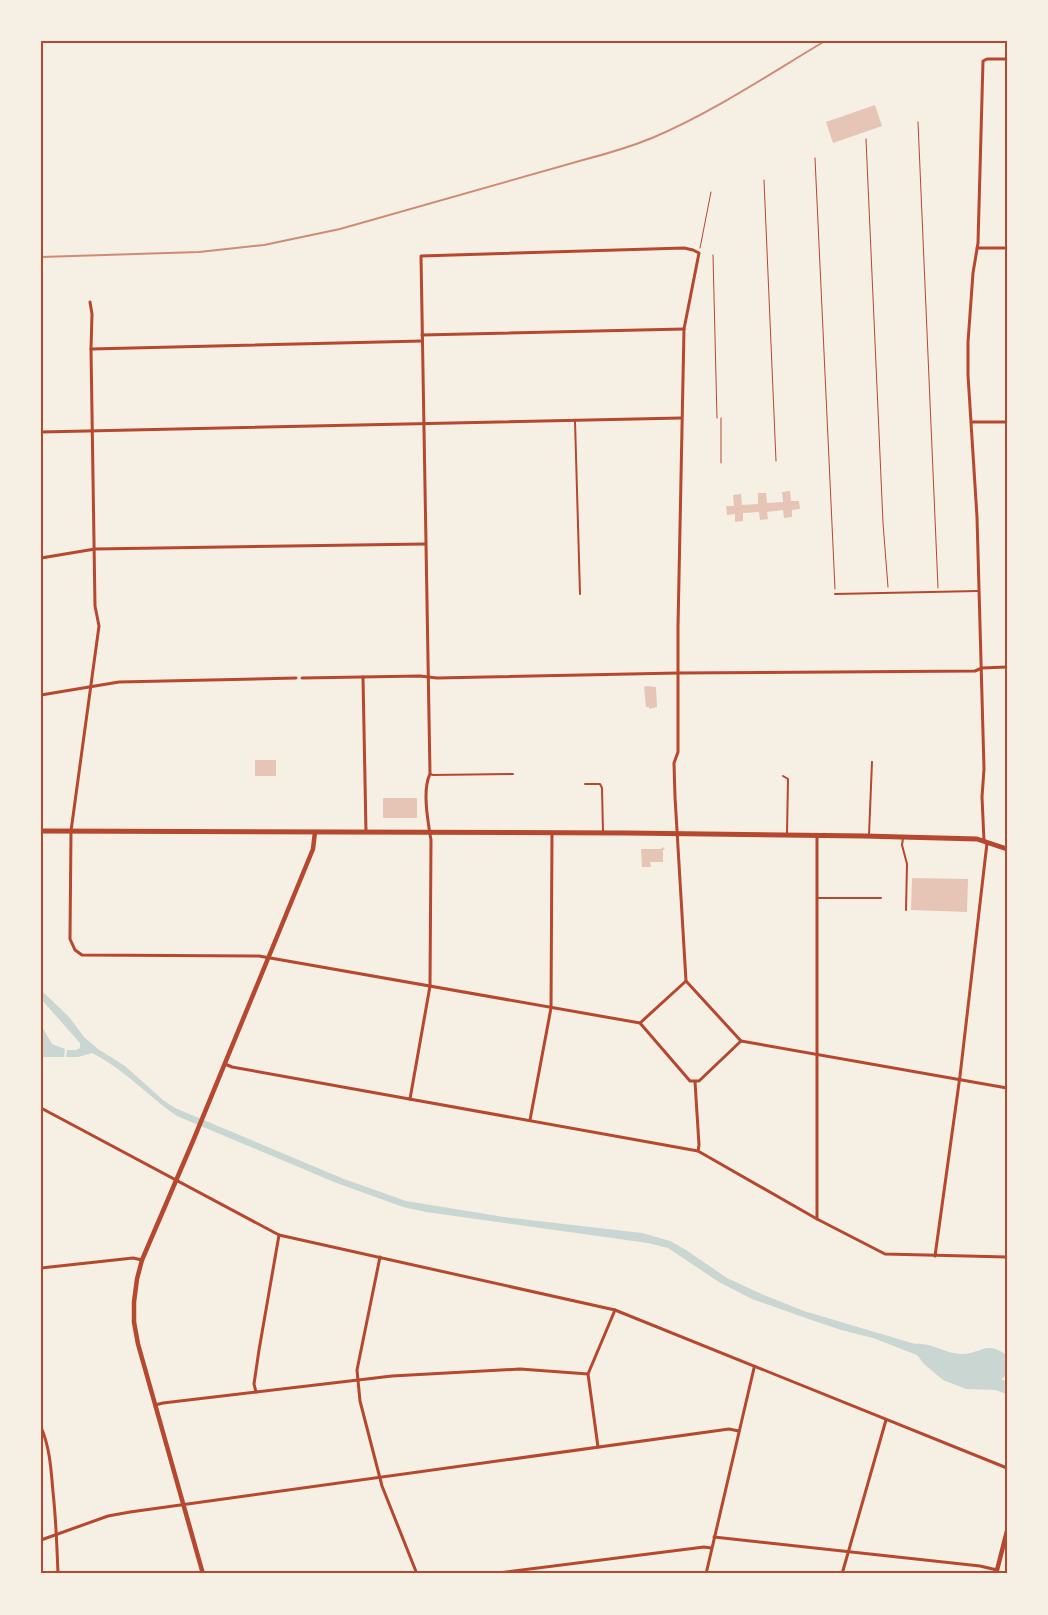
<svg xmlns="http://www.w3.org/2000/svg" width="1048" height="1615" viewBox="0 0 1048 1615" font-family="Mulish,sans-serif">
<style>
.water{fill:#c9d6d2}
.lines{fill:none;stroke-linecap:round;stroke-linejoin:round}
.river{stroke:#c9d6d2;stroke-width:12}
.building{fill:#e6c5b7}
.path{stroke:#b5482f;stroke-width:1}
.service{stroke:#b5482f;stroke-width:2}
.minor{stroke:#b5482f;stroke-width:3}
.tertiary{stroke:#b5482f;stroke-width:4.5}
.secondary{stroke:#b5482f;stroke-width:5}
.rail{stroke:#cf8b77;stroke-width:2}
.neatline{fill:none;stroke:#b5482f;stroke-width:2}
</style>
<rect width="100%" height="100%" fill="#f6efe4"/>
<!-- water -->
<g class="water">
<path d="M41 990 69 1017 84 1037 98 1049 125 1066 163 1100 175 1108 344 1179 406 1201 504 1217 642 1233 670 1241 686 1250 727 1278 759 1293 804 1311 915 1344C931 1342 945 1354 962 1354 982 1354 984 1340 1007 1355V1375L1001 1379 998 1390 966 1389 943 1380 924 1364 917 1355 873 1338 841 1330 803 1317 752 1299 719 1282 668 1248 648 1243 426 1212 403 1207 334 1182 177 1116C148 1096 124 1069 92 1053L78 1057H66L67 1050H76L80 1048V1043L41 999Z"/>
<polygon points="41,1025 52,1044 65,1049 64,1057 41,1057"/>
</g>
<g class="lines">
<!-- river -->
<polyline class="river" points="984,1379 1007,1388"/>
</g>
<!-- building -->
<g class="building">
<polygon points="875,105 882,126 833,143 826,122"/>
<polygon points="790,491 791,501 799,501 800,509 792,510 792,517 784,518 783,510 767,512 768,519 760,520 759,512 743,513 743,521 735,522 735,514 727,515 726,506 734,506 733,495 741,494 742,505 758,504 758,493 766,493 767,503 783,502 782,492"/>
<polygon points="647,686 656,687 657,707 649,709 649,707 646,707 644,687"/>
<rect x="255" y="760" width="21" height="16"/>
<rect x="383" y="798" width="34" height="20"/>
<polygon points="663,847 665,849 663,850 663,862 650,862 651,867 642,867 641,849 661,849"/>
<polygon points="912,878 968,879 967,912 911,910"/>
</g>
<g class="lines">
<!-- path -->
<g class="path">
<polyline points="918,122 938,588"/>
<polyline points="866,139 883,523 888,587"/>
<polyline points="815,158 835,589"/>
<polyline points="764,180 776,461"/>
<polyline points="700,248 711,192"/>
<polyline points="713,255 717,418"/>
<polyline points="721,418 721,463"/>
</g>
<!-- service -->
<g class="service">
<polyline points="575,421 580,594"/>
<polyline points="835,594 978,591"/>
<polyline points="430,774 433,775 513,774"/>
<polyline points="783,776 788,779 787,833"/>
<polyline points="585,784 600,784 602,788 603,833"/>
<polyline points="869,835 872,762"/>
<polyline points="903,838 902,845 907,864 906,910"/>
<polyline points="817,898 881,898"/>
</g>
<!-- minor -->
<g class="minor">
<polyline points="977,248 1007,248"/>
<polyline points="90,302 92,314 91,349 95,606 99,626 71,831 70,939 75,950 82,955 259,956 640,1023"/>
<polyline points="422,335 684,329"/>
<polyline points="91,349 422,341"/>
<polyline points="972,422 1007,422"/>
<polyline points="41,432 681,418"/>
<polyline points="41,558 95,549 425,544"/>
<polyline points="363,677 366,832"/>
<polyline points="302,678 420,676 437,678 678,673 975,671 982,668 1007,667"/>
<polyline points="41,695 119,682 296,678"/>
<polyline points="817,836 817,1219"/>
<polyline points="984,841 982,797 984,769 977,517 968,375 968,342 973,273 978,243 983,61 987,59 1007,59"/>
<polygon points="686,981 741,1041 699,1081 690,1081 640,1023"/>
<polyline points="741,1041 1007,1088"/>
<polyline points="225,1064 232,1067 698,1151 817,1219 885,1254 1007,1257"/>
<polyline points="695,1082 699,1145 698,1151"/>
<path d="M410 1099 430 986 431 840C428 822 422 790 430 774L421 256 684 248 693 250 699 253 684 329 678 627V752L674 763 675 797 686 981"/>
<polyline points="41,1108 279,1235 615,1310 1007,1468"/>
<polyline points="530,1120 551,1008 552,833"/>
<polyline points="935,1256 960,1076 987,843"/>
<polyline points="380,1257 357,1370 360,1401 382,1486 417,1574"/>
<polyline points="41,1268 133,1258 142,1260"/>
<polyline points="256,1392 254,1384 259,1350 279,1235"/>
<polyline points="155,1405 163,1403 392,1376 520,1369 588,1374"/>
<path d="M41 1427C50 1448 51 1469 53 1492 56 1519 57 1546 58 1574"/>
<polyline points="598,1447 588,1374 615,1310"/>
<polyline points="714,1537 980,1566 997,1570"/>
<polyline points="41,1540 108,1516 130,1512 729,1429 739,1431"/>
<polyline points="491,1574 704,1547 711,1548"/>
<polyline points="706,1574 754,1368"/>
<polyline points="842,1574 886,1420"/>
</g>
<!-- tertiary -->
<g class="tertiary">
<polyline points="203,1574 138,1344 134,1322 134,1302 137,1279 142,1260 193,1141 313,849 315,832"/>
<polyline points="996,1574 1007,1531"/>
</g>
<!-- secondary -->
<polyline class="secondary" points="41,831 628,833 864,836 977,839 1007,849"/>
<!-- rail -->
<path class="rail" d="M41 257 199 252 264 245 340 229 583 160C606 154 630 147 652 138 713 112 768 75 825 41"/>
</g>
<!-- border -->
<rect width="1048" height="1615" fill="none" stroke="#f6efe4" stroke-width="85"/>
<rect x="42" y="42" width="964" height="1530" class="neatline"/>
</svg>
